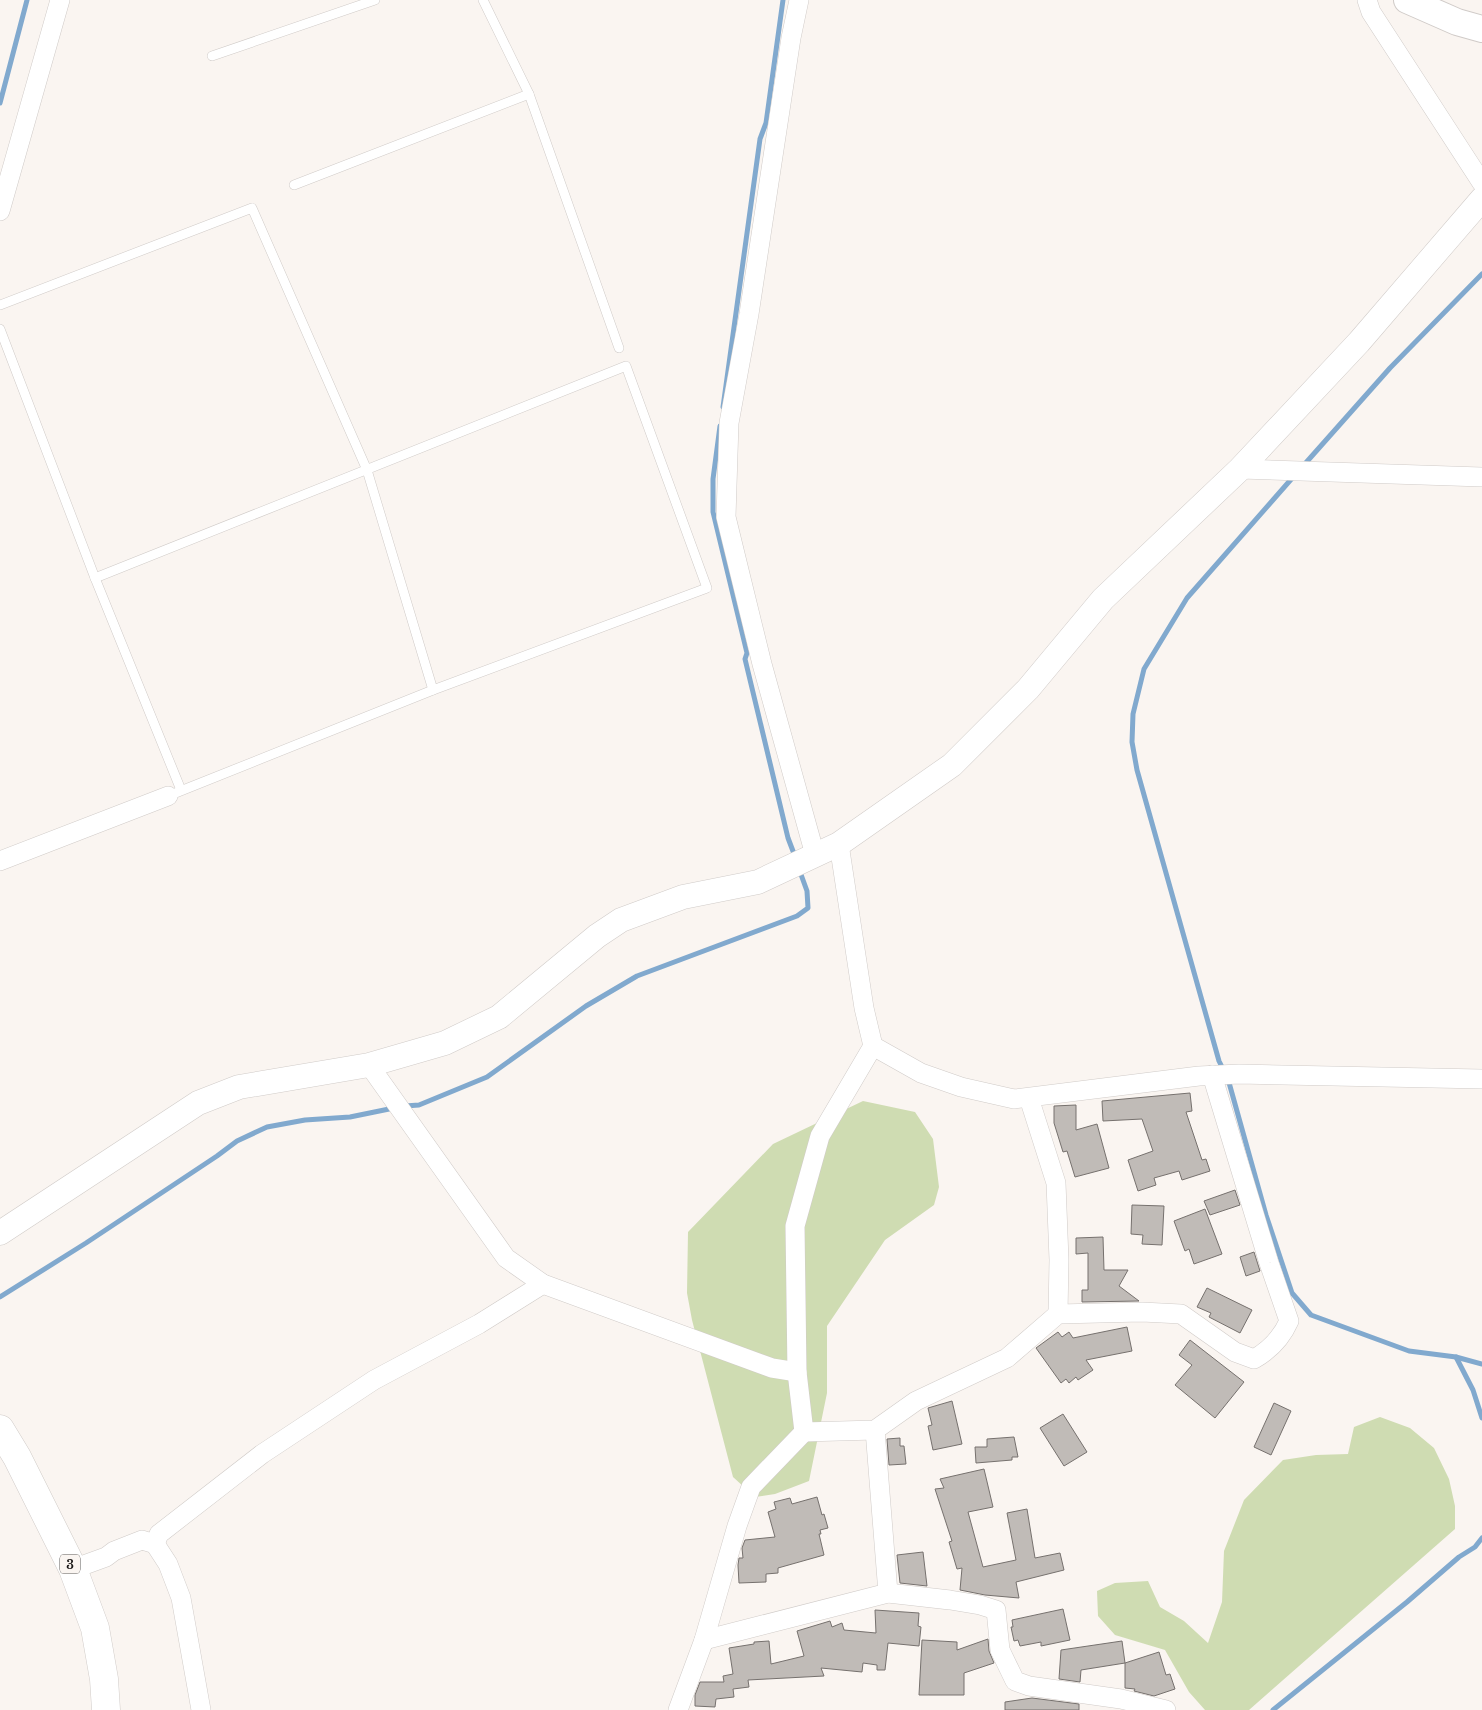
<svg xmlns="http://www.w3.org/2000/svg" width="1482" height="1710" viewBox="0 0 1482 1710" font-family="'Libre Baskerville',serif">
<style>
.green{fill:#cfdcb2}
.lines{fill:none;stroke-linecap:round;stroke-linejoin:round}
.stream{stroke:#81a9ce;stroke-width:5}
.building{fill:#c0bbb7;stroke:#76716e}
.service-casing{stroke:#d0cbc8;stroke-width:10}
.minor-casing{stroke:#d0cbc8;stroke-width:20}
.tertiary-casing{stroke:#d0cbc8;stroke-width:25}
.secondary-casing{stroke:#d0cbc8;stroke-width:28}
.primary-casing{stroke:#d0cbc8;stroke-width:29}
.service{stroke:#fff;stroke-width:9}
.minor{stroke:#fff;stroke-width:19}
.tertiary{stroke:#fff;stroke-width:24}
.secondary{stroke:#fff;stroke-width:26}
.primary{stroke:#fff;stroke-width:28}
.labels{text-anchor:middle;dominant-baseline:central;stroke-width:4;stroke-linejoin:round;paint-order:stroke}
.shield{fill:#faf5f1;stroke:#5d5a58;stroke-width:1}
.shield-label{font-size:12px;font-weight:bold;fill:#1a1817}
</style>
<rect width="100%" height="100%" fill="#faf5f1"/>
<!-- green -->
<g class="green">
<polygon points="863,1101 915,1112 933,1139 939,1187 934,1205 885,1240 827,1326 827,1393 809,1481 775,1494 755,1497 733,1477 692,1320 687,1293 688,1232 773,1144"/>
<polygon points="1380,1417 1410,1428 1434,1448 1449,1479 1455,1506 1455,1529 1249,1710 1205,1710 1189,1692 1165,1650 1115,1635 1098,1616 1097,1591 1115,1583 1148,1581 1160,1607 1184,1621 1208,1643 1222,1602 1224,1551 1244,1500 1283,1460 1316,1455 1348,1454 1354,1427"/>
</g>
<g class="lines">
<!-- stream -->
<g class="stream">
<polyline points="0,103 27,0"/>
<polyline points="723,407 760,139 766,123 783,0"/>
<polyline points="720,426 713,479 713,512 747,653 745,659 788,838 796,859"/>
<polyline points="1303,466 1390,368 1482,274"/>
<polyline points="1224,1071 1219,1061 1137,770 1132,742 1133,714 1144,669 1187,598 1294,476"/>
<polyline points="1228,1079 1266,1215 1292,1293 1311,1315 1409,1351 1456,1357 1482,1364"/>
<polyline points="405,1106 419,1105 487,1077 586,1006 637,976 797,916 808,908 807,891 799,869"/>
<polyline points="0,1297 86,1243 217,1156 237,1141 267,1127 305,1120 350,1117 394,1108"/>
<polyline points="1456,1357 1473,1390 1482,1418"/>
<polyline points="1273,1710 1407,1602 1459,1557 1475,1547 1482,1538"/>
</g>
</g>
<!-- building -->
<g class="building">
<polygon points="1190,1093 1192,1111 1186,1112 1202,1160 1206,1159 1210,1171 1182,1180 1179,1171 1154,1178 1156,1185 1138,1191 1128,1160 1153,1151 1142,1119 1103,1121 1102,1101"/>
<polygon points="1076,1105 1076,1130 1097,1124 1109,1168 1075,1177 1067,1151 1063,1152 1054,1123 1054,1106"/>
<polygon points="1235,1190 1240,1205 1210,1215 1204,1201"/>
<polygon points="1132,1205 1164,1206 1162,1245 1142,1244 1143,1235 1131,1234"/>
<polygon points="1205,1209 1222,1254 1194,1264 1189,1249 1185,1251 1174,1221"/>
<polygon points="1103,1237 1104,1270 1128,1270 1119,1286 1139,1301 1082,1302 1082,1290 1088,1290 1088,1253 1076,1254 1076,1238"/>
<polygon points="1254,1252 1260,1271 1246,1276 1240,1257"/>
<polygon points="1207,1288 1252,1310 1240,1333 1209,1317 1211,1313 1197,1307"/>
<polygon points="1127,1327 1132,1351 1086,1360 1093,1370 1078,1380 1076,1377 1069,1383 1066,1379 1061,1383 1036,1348 1058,1332 1062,1337 1069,1332 1073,1338"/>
<polygon points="1190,1340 1244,1382 1215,1418 1175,1385 1192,1365 1179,1355"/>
<polygon points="952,1401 962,1444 933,1450 928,1426 932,1425 928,1408"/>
<polygon points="1274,1403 1291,1411 1271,1455 1254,1447"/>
<polygon points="1063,1414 1087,1452 1064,1466 1040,1428"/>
<polygon points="1014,1437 1018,1457 1012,1457 1012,1460 976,1463 975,1447 987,1447 987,1439"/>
<polygon points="900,1438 900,1446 904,1446 906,1464 889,1465 887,1439"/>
<polygon points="984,1469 993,1507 968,1512 983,1567 1016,1560 1007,1513 1027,1509 1035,1558 1060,1553 1064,1570 1016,1582 1019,1598 985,1595 960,1590 962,1568 957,1569 949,1542 952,1541 935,1489 944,1488 940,1479"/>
<polygon points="817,1497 822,1515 824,1514 828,1528 820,1530 821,1534 819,1534 824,1555 778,1568 778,1573 766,1574 766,1582 739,1583 738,1565 739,1558 743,1558 742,1548 745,1540 775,1537 768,1512 776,1509 774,1502 790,1498 792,1504"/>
<polygon points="923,1552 927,1586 900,1583 897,1555"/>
<polygon points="1063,1609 1070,1640 1041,1646 1041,1642 1020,1646 1018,1640 1014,1641 1011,1627 1013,1627 1012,1620"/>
<polygon points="875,1610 919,1613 918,1626 921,1627 919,1646 888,1643 885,1670 877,1670 877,1665 863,1663 862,1672 821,1668 824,1676 748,1680 749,1687 733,1689 734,1697 716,1699 715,1707 695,1706 695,1695 700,1682 724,1682 723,1676 733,1674 729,1648 754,1644 754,1642 769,1641 771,1664 804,1656 797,1631 830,1621 832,1627 842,1623 844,1630 876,1633"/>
<polygon points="988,1639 989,1651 994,1663 964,1673 964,1695 919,1695 922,1640 957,1642 957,1650"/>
<polygon points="1122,1641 1125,1663 1081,1670 1080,1682 1059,1679 1061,1650"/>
<polygon points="1159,1652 1166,1675 1170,1674 1175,1689 1154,1696 1134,1691 1135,1689 1125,1688 1125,1663"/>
<polygon points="1032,1698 1079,1704 1079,1710 1005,1710 1005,1702"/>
</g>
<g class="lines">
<!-- service casing -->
<g class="service-casing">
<g id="service">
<polyline points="483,0 529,94 619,348"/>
<polyline points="212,56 375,0"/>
<polyline points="294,185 529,94"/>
<polyline points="0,305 252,208 367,470 433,690"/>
<polyline points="0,329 95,578 181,790"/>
<polyline points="95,578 626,366 707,588 433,690 168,796"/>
</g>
</g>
<!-- minor casing -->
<g class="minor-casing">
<g id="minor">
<polyline points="799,0 791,38 749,314 729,423 726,517 762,664 815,855"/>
<polyline points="1367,0 1371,12 1482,183"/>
<polyline points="0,211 60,0"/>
<polyline points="1240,469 1482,477"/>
<polyline points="0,861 168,796"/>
<polyline points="873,1046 921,1073 961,1087 1014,1099 1199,1076 1239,1074 1482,1079"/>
<polyline points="369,1065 506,1258 543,1284 772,1368 797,1372"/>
<polyline points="1029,1098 1056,1183 1059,1260 1058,1314"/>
<polyline points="875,1430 888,1593"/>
<path d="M804 1432 875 1430 916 1401 1007 1358 1058 1314 1142 1312 1181 1314 1235 1352 1254 1359C1270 1350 1281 1339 1289 1321L1269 1263 1212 1075"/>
<polyline points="155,1544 159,1534 262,1454 374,1380 479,1324 543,1284"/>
<polyline points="73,1569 106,1557 114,1551 142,1540 155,1544 168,1564 181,1598 201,1710"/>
<polyline points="704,1640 888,1593 950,1600 980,1605 996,1610 1000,1650 1015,1681 1029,1686 1121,1699 1166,1710"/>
<polyline points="678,1710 704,1640 737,1526 751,1487 804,1432 797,1372 795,1226 820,1136 873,1046 864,1008 839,844"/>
</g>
</g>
<!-- tertiary casing -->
<g class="tertiary-casing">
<polyline id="tertiary" points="0,1233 198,1103 239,1087 369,1065 445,1043 499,1017 597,936 621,920 683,897 758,882 839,844 952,765 1028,689 1103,599 1240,469 1359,342 1482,199"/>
</g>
<!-- secondary casing -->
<g class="secondary-casing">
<polyline id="secondary" points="1407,0 1457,22 1482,29"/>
</g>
<!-- primary casing -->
<g class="primary-casing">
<polyline id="primary" points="0,1429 17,1457 73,1569 95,1628 104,1679 106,1710"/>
</g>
<!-- service -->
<use href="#service" class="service"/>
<!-- minor -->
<use href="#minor" class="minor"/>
<!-- tertiary -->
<use href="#tertiary" class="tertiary"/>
<!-- secondary -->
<use href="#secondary" class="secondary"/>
<!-- primary -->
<use href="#primary" class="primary"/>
</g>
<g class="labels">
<!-- shield labels -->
<rect class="shield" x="60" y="1554.5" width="20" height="19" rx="4"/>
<g class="shield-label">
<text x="70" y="1564">3</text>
</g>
</g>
</svg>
